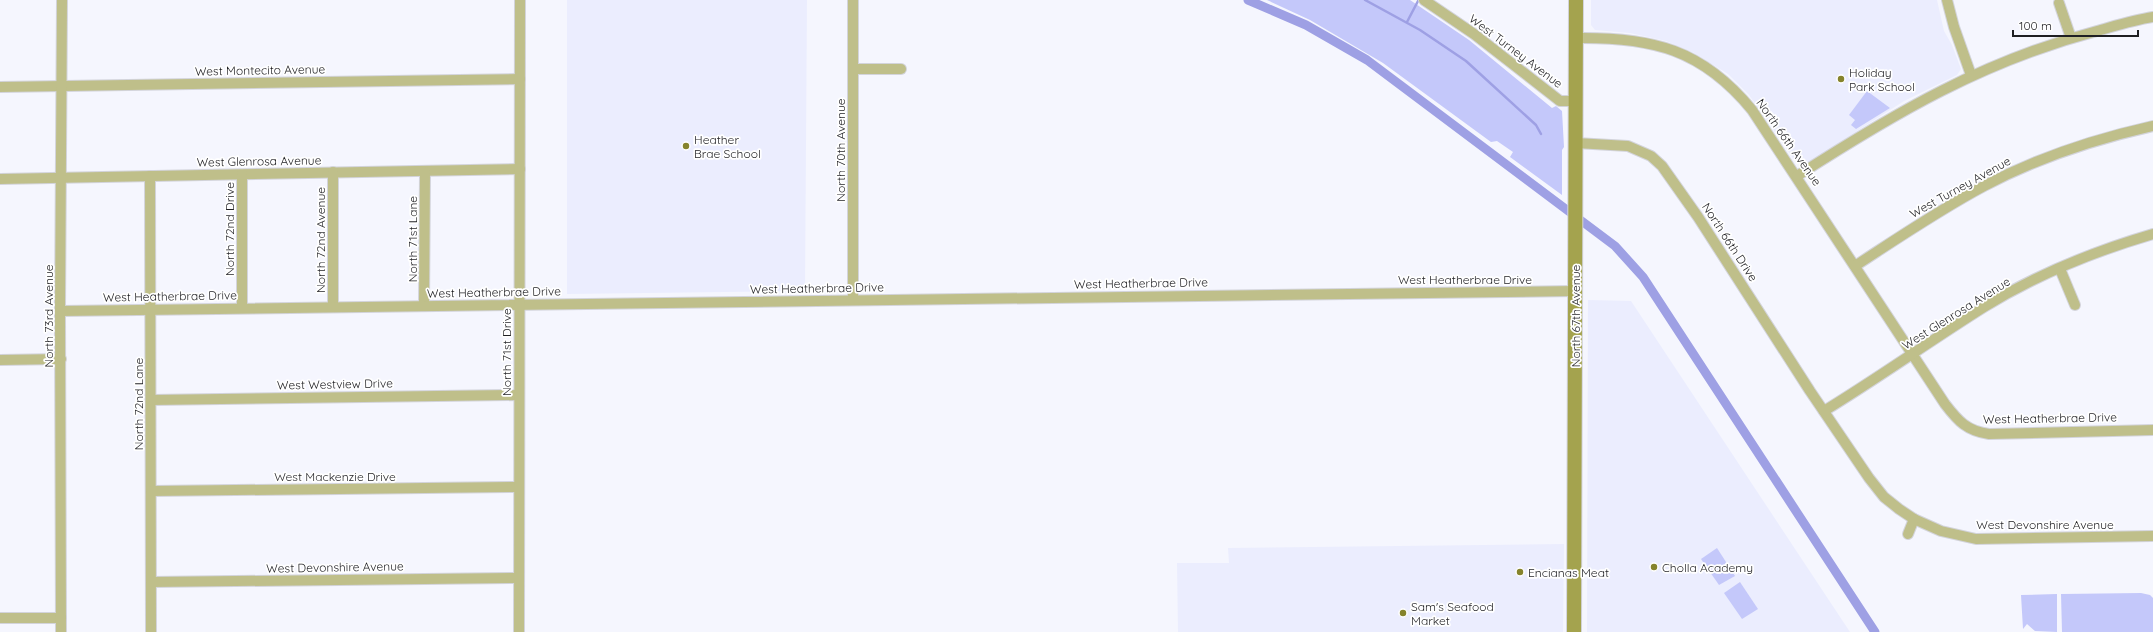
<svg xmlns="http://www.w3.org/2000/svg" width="2153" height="632" viewBox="0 0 2153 632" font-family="Quicksand,sans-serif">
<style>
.built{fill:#ebedfe}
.green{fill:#c4c8fa}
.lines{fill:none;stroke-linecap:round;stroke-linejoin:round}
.stream{stroke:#9ea0e4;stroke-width:2.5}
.canal{stroke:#9ea0e4;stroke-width:9}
.street-casing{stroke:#d3d4db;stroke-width:12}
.secondary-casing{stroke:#d3d4db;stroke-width:16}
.street{stroke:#bfbf8a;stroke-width:10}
.secondary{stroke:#a4a34e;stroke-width:14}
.poi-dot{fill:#85832c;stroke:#fff;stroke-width:1.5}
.labels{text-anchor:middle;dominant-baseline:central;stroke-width:3.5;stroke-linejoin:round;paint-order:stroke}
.street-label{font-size:12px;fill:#1f1f23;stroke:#fff}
.poi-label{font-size:12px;fill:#1f1f23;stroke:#fff;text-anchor:start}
</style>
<rect width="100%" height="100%" fill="#f5f6fe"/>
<!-- built -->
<g class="built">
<polygon points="567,0 807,0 805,291 567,294"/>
<polygon points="1591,0 1937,0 1944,31 1952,45 1961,69 1957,75 1904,101 1809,162 1800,165 1793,158 1749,95 1728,74 1694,53 1666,41 1630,33 1595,30 1591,25"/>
<polygon points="1588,300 1631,301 1850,632 1587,632"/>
<polygon points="1564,544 1563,632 1178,632 1177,563 1229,563 1228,548"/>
</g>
<!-- green -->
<g class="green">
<polygon points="1267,0 1410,0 1469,40 1552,108 1556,106 1562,111 1564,147 1562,150 1562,195 1510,157 1513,152 1497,141 1491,142 1383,63 1310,20"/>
<polygon points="1867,91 1890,108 1856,129 1851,125 1855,120 1849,115"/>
<polygon points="1717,548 1735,576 1719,585 1701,559"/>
<polygon points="1740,582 1758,609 1742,619 1724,593"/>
<polygon points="2141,593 2150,595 2153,598 2153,632 2062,632 2061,594"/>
<polygon points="2057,594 2057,632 2035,631 2027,624 2023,629 2021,595"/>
</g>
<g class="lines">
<!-- stream -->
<g class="stream">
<polyline points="1365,0 1420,30 1466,61 1536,125 1541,134"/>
<polyline points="1407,22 1418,1"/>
</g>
<!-- canal -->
<polyline class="canal" points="1248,0 1306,25 1367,60 1615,246 1643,277 1875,632"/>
<!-- street casing -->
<g class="street-casing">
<g id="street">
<polyline points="1424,0 1474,34 1560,101 1576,101"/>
<polyline points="1947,0 1954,27 1971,75"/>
<polyline points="2059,3 2071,38"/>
<path d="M1576 38C1652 37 1702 49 1752 110L1945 404C1958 421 1967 431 1989 434L2153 430"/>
<polyline points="854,69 901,69"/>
<polyline points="0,87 520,79"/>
<polyline points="1576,143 1628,146 1651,156 1662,166 1698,217 1810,391 1869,478 1884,497 1899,509 1914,519 1941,531 1976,539 2153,536"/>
<polyline points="150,176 151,632"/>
<path d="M1797 176C1895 113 1983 61 2097 31 2115 26 2134 20 2153 17"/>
<polyline points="0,179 520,169"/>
<path d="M1855 266C1898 238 1939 210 1984 186 2037 158 2095 139 2153 126"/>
<polyline points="2060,269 2075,305"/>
<polyline points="853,300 853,0"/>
<polyline points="424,306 425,172"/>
<polyline points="333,307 333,172"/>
<polyline points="242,308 242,175"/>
<polyline points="60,311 1575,291"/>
<polyline points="0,360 61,359"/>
<polyline points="151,400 519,395"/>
<path d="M1824 411C1878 378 1930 341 1984 307 2036 275 2095 251 2153 234"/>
<polyline points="151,491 519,487"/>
<polyline points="1908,534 1914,519"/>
<polyline points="151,582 519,578"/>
<polyline points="0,618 61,618"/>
<polyline points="61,632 60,311 62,0"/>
<polyline points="519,632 520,0"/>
</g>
</g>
<!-- secondary casing -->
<g class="secondary-casing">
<polyline id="secondary" points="1574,632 1576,0"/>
</g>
<!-- street -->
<use href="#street" class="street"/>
<!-- secondary -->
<use href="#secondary" class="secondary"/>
</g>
<!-- markers -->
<g class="poi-dot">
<circle cx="1841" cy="79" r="4"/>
<circle cx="686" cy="146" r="4"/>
<circle cx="1654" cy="567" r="4"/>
<circle cx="1520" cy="572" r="4"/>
<circle cx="1403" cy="613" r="4"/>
</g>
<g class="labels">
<!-- street labels -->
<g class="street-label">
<text transform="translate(1516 51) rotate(37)">West Turney Avenue</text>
<text transform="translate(260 70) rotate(-1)">West Montecito Avenue</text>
<text transform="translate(1789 142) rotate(55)">North 66th Avenue</text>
<text transform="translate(840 150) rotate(-90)">North 70th Avenue</text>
<text transform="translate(259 161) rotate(-1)">West Glenrosa Avenue</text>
<text transform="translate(1960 187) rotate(-29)">West Turney Avenue</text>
<text transform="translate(229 229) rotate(-90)">North 72nd Drive</text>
<text transform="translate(412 239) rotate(-90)">North 71st Lane</text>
<text transform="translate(320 240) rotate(-90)">North 72nd Avenue</text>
<text transform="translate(1730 242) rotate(57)">North 66th Drive</text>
<text x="1465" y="279">West Heatherbrae Drive</text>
<text transform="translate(1141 283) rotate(-1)">West Heatherbrae Drive</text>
<text transform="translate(817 288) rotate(-1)">West Heatherbrae Drive</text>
<text transform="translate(494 292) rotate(-1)">West Heatherbrae Drive</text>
<text transform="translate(170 296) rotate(-1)">West Heatherbrae Drive</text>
<text transform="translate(1956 313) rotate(-32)">West Glenrosa Avenue</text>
<text transform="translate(48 316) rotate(-90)">North 73rd Avenue</text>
<text transform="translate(1575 316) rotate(-90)">North 67th Avenue</text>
<text transform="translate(506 352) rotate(-90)">North 71st Drive</text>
<text transform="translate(335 384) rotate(-1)">West Westview Drive</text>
<text transform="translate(138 404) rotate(-90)">North 72nd Lane</text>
<text transform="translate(2050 418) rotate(-1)">West Heatherbrae Drive</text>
<text x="335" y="476">West Mackenzie Drive</text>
<text x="2045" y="524">West Devonshire Avenue</text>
<text transform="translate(335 567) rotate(-1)">West Devonshire Avenue</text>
</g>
<!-- poi labels -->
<g class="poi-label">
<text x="1849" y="72">Holiday<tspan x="1849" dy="14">Park School</tspan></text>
<text x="694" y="139">Heather<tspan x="694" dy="14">Brae School</tspan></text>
<text x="1662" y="567">Cholla Academy</text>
<text x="1528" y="572">Encianas Meat</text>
<text x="1411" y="606">Sam's Seafood<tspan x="1411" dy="14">Market</tspan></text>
</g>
</g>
<!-- scale -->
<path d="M2013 30v6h125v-6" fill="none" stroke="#1f1f23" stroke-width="2"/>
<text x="2019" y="30" font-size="12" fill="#1f1f23" stroke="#ffffff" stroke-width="3" paint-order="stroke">100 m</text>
</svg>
